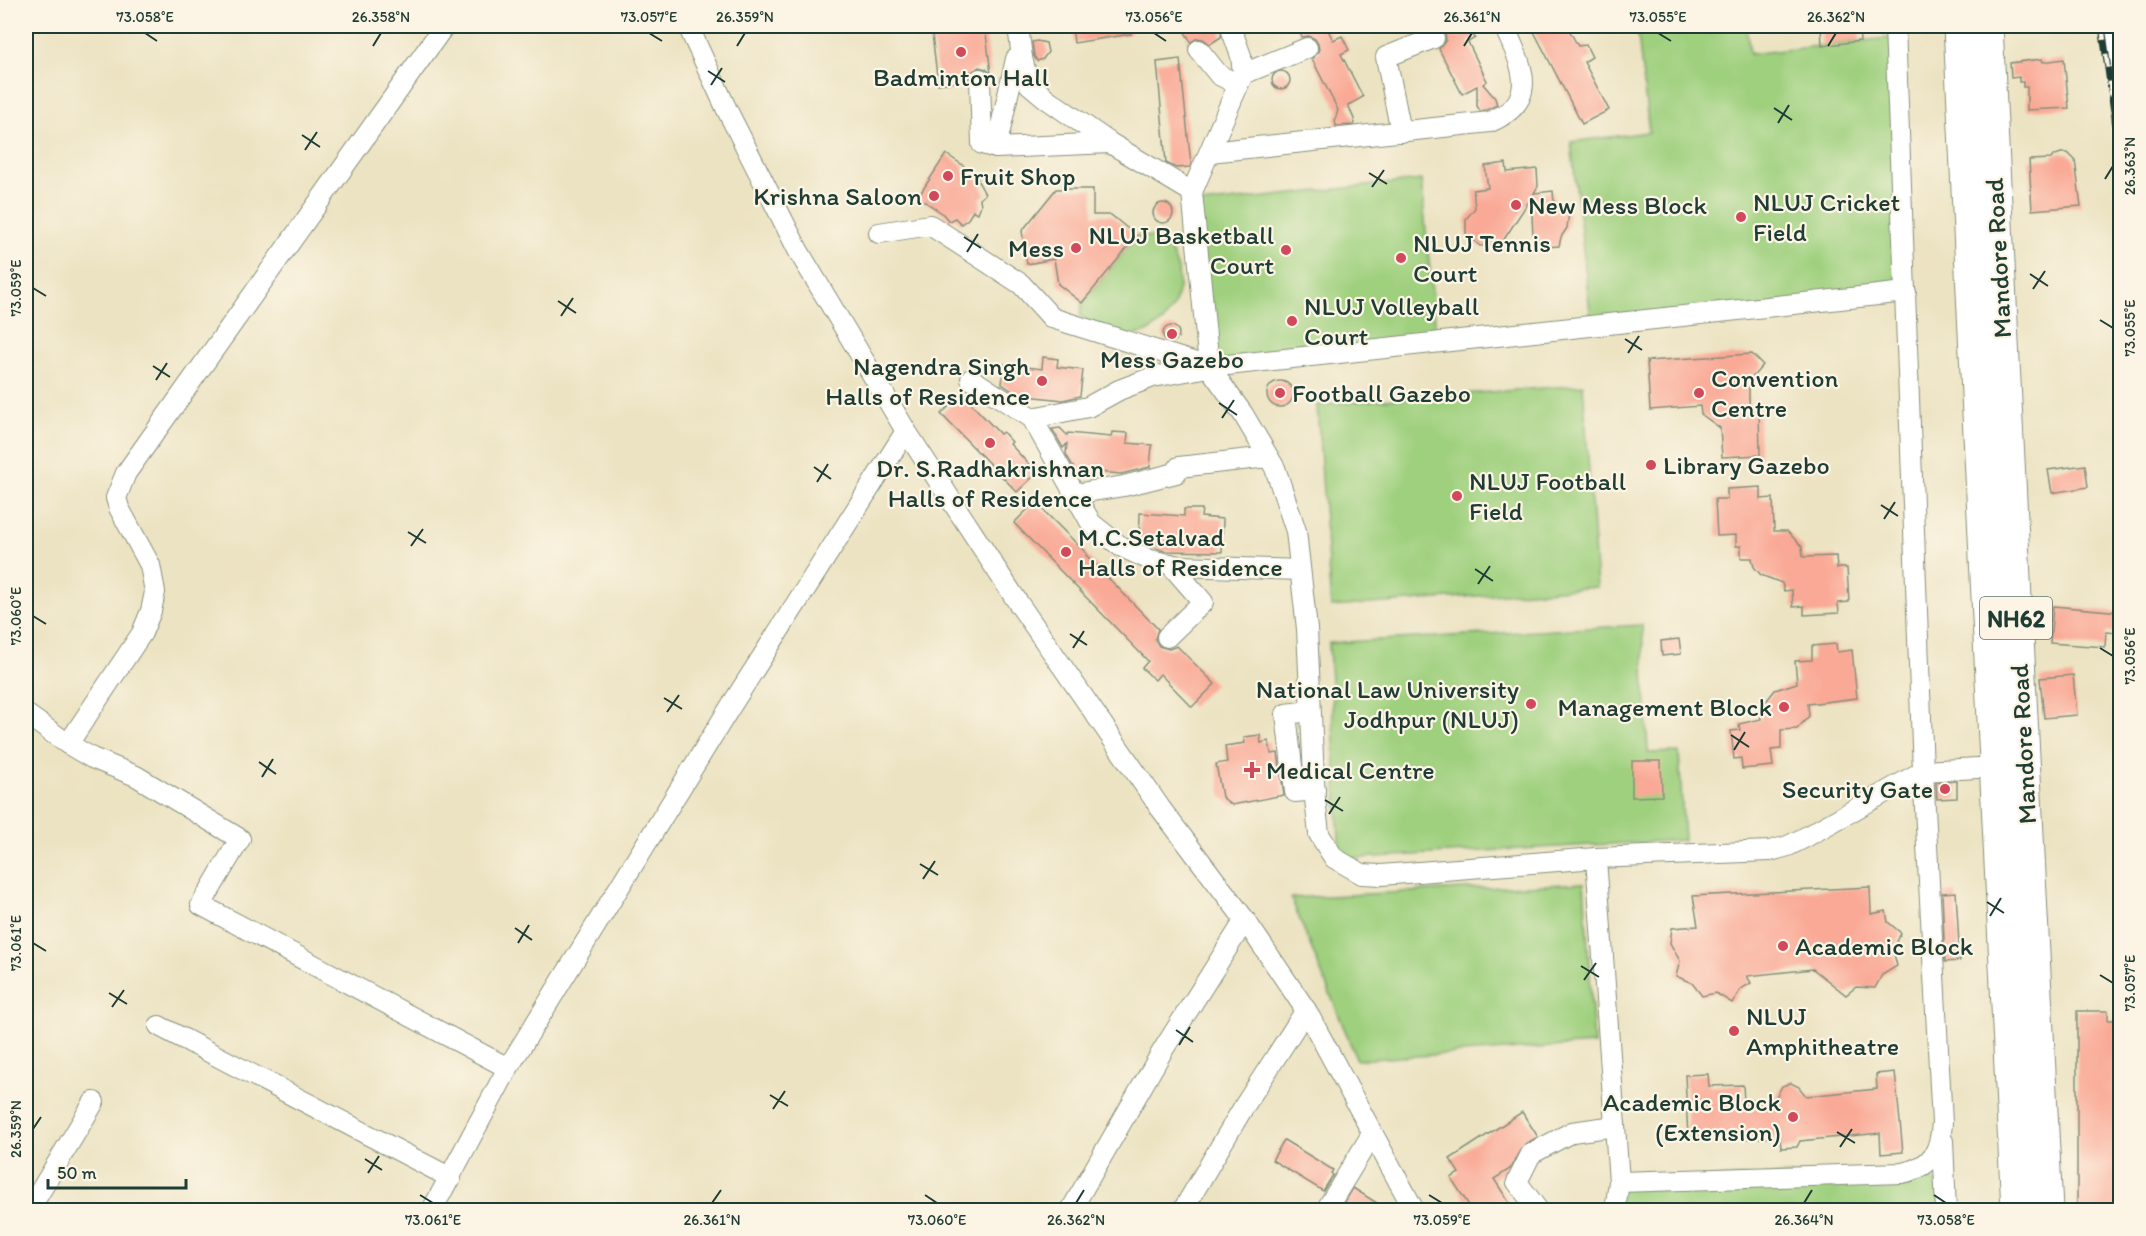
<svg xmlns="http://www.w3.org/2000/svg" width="2146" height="1236" viewBox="0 0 2146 1236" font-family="Itim,sans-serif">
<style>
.green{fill:#9fd07e;stroke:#5f8659;stroke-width:1.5}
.building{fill:#f9a995}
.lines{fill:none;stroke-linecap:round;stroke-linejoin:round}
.street-casing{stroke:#86907b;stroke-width:22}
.highway-casing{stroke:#86907b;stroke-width:35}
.street{stroke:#fff;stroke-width:20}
.highway{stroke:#fff;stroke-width:33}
.rail-casing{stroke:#1f3d34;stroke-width:7}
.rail{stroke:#fcf5e5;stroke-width:4.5;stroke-dasharray:14;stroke-linecap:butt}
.ticks{fill:none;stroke:#1f3d34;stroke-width:2}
.poi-dot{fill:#d1495b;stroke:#fcf5e5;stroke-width:2}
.labels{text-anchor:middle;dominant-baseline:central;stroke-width:4.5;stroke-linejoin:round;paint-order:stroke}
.shield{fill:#fcf5e5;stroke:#617469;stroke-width:1.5}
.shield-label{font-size:24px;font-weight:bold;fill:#1f3d34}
.poi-label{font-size:26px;fill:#1f3d34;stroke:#fcf5e5;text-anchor:start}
.street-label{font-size:26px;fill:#1f3d34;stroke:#fcf5e5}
.neatline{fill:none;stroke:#1f3d34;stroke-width:2}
.ticks-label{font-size:15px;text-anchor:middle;fill:#1f3d34}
</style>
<rect width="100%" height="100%" fill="#fcf5e5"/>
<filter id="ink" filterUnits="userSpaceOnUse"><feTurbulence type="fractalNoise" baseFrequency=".0167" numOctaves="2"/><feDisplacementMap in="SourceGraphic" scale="12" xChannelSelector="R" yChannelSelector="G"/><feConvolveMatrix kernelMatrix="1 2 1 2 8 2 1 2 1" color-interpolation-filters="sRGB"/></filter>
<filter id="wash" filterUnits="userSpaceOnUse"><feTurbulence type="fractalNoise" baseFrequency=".008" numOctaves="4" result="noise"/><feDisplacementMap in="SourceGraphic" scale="24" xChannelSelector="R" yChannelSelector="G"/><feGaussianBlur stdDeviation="1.35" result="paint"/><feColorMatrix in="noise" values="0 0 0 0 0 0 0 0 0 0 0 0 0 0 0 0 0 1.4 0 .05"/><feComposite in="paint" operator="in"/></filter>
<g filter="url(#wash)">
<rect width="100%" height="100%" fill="#ece3c2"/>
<!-- green -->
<g class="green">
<polygon points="1637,26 1746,26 1750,54 1896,37 1906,292 1592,329 1571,142 1649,132"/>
<polygon points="1421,180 1437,343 1209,367 1192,205"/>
<polygon points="1137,236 1157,237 1171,251 1178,269 1179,288 1174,306 1163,322 1147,332 1128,337 1093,327 1080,315 1082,303"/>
<polygon points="1583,385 1597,587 1331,607 1317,405"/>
<polygon points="1642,625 1648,753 1679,752 1684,840 1340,859 1329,643"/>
<polygon points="1584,883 1594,1044 1357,1060 1291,898"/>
<polygon points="1917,1170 1945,1189 1946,1210 1615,1210 1619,1182"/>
</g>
<g id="blocks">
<!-- building -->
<g class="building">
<polygon points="931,26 985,26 991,74 986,69 979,67 970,73 968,81 938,84"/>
<polygon points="1072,26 1131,26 1131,34 1074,43"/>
<polygon points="1181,26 1222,26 1221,37 1210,44 1203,39 1197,38 1191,42"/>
<polygon points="1296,26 1326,26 1333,40 1342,36 1349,50 1341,54 1363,97 1348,105 1354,119 1354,125 1336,126 1335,120 1338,110 1312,59 1319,50 1318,44 1315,39 1309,36 1302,37"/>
<polygon points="1428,26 1468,26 1475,38 1468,42 1487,81 1483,84 1495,98 1497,105 1486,110 1480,111 1477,106 1477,86 1462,94 1439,49 1446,40 1445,33 1441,28"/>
<polygon points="1531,26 1567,26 1578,46 1586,45 1592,57 1584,62 1609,110 1582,124"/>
<polygon points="1821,26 1859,26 1860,41 1822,46"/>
<polygon points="1037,41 1046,43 1048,52 1043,59 1037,61 1034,56 1032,42"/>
<polygon points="1180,59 1191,165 1190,167 1176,168 1166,163 1157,62"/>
<polygon points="2042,59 2043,62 2064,59 2069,108 2027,110 2027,87 2023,87 2023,82 2019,82 2019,77 2011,78 2010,63"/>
<circle cx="1281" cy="80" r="9"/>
<polygon points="2061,153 2068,153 2075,160 2081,206 2032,210 2029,160 2051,159 2053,156"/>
<polygon points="946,154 964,166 962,170 978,176 978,181 985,194 980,199 981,205 978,213 973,211 968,219 961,224 955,218 949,221 942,213 918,197"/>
<polygon points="1506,163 1507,172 1537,169 1538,186 1534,193 1553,191 1554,202 1569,212 1567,228 1561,237 1559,246 1545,247 1533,235 1531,198 1501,244 1480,246 1466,234 1466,219 1475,208 1473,190 1488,188 1485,166"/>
<polygon points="1056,189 1093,189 1093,215 1111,215 1137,236 1082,303 1058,284 1054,259 1027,264 1022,231"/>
<circle cx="1163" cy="213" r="10"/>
<circle cx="1171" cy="334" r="8"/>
<polygon points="1752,354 1763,365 1749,381 1749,410 1759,410 1760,455 1722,457 1720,428 1701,414 1700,406 1650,410 1647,361"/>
<polygon points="1043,357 1058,359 1057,367 1083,370 1080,396 1063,400 1018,395 1002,384 1004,364 1042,369"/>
<circle cx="1280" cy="394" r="13"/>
<polygon points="962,394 1000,434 1003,432 1012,442 1010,444 1037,473 1017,492 941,414"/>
<polygon points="1060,428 1067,435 1068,433 1111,437 1112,432 1128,433 1127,443 1152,445 1150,467 1121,474 1075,470 1066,454 1067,444 1063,448 1052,429"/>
<polygon points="2085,465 2088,487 2052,493 2048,470"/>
<polygon points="1761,487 1761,499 1773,498 1774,531 1787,531 1802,547 1803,557 1836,556 1837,568 1847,568 1849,602 1838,603 1839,613 1804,615 1804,606 1793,607 1792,590 1784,591 1782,583 1761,575 1754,567 1752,558 1741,558 1741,546 1736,546 1736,535 1717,536 1715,499 1727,499 1727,489"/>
<polygon points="1035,502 1087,554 1086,555 1158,629 1155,639 1159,646 1169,649 1177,646 1215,684 1192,707 1160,674 1155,680 1142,668 1148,661 1014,523"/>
<polygon points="1184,509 1202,509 1201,517 1223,519 1222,552 1164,551 1139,542 1140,513 1184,516"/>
<polygon points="2053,606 2121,612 2121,633 2106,632 2105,647 2050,643"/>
<polygon points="1679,639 1681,654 1662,656 1661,641"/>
<polygon points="1836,644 1837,652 1852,650 1857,698 1808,704 1809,716 1797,729 1781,730 1781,749 1771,750 1773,766 1742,769 1741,758 1734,759 1731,731 1740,730 1739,724 1761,719 1759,705 1764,704 1775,690 1797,683 1795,661 1812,660 1812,646"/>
<polygon points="2073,675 2077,715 2044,718 2040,678"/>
<polygon points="1260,735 1261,743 1269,741 1271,754 1278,753 1284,795 1232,805 1222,797 1216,764 1227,762 1225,746 1245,743 1244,737"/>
<polygon points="1632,761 1661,761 1662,796 1632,797"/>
<polygon points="1957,781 1957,798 1937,799 1936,782"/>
<polygon points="1870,887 1871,914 1886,911 1888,922 1901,933 1893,950 1897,966 1882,975 1875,988 1856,987 1846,995 1813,969 1747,976 1751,983 1741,989 1732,1003 1716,993 1702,996 1692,983 1676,976 1680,961 1670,943 1672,928 1698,926 1693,896"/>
<polygon points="1956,892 1960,961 1945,962 1942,893"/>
<polygon points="2077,1011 2108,1011 2108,1020 2121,1020 2121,1210 2077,1210"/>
<polygon points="1895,1072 1903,1152 1881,1154 1880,1133 1800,1141 1797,1147 1781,1148 1780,1137 1745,1139 1745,1134 1688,1138 1685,1075 1708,1074 1709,1086 1743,1085 1744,1101 1775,1099 1782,1086 1791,1083 1799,1087 1806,1096 1877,1089 1876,1074"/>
<polygon points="1522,1112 1538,1137 1525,1144 1510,1169 1494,1179 1514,1210 1472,1210 1451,1178 1459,1173 1450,1159"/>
<polygon points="1284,1140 1333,1170 1331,1173 1333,1175 1323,1191 1272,1160"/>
<polygon points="1353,1188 1388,1210 1340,1210"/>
</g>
</g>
</g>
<g filter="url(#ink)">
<use href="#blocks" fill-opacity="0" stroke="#86907b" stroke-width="1.5"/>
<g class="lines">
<!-- street casing -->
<g class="street-casing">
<g id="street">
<polyline points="688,26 728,112 799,252 906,431 1019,604 1161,809 1245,920 1306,1010 1414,1210"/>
<polyline points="1018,26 1022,58 1029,84 1047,99 1110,143 1192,192 1209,367"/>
<polyline points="2113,26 2120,74"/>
<polyline points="1232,31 1241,56 1243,74"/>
<polyline points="1199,50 1219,75 1237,84"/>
<polyline points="1022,58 1016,59 996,148 1110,143"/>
<polyline points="980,79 982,144 996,148"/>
<polyline points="1401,132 1386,57 1434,38"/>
<path d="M1210 152 1490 122C1542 100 1521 64 1504 26"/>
<polyline points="1192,192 1243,74 1307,48"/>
<polyline points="879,233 930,225 1021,284 1052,318 1209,367 1243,414 1275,468 1296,531 1307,629 1315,799 1319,834 1334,858 1362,874 1381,875 1596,858 1770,851 1788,846 1804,838 1923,771 1996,767"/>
<polyline points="971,379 1032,418 1091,523 1120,546 1150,560 1179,566 1300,570"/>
<polyline points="1032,418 1088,407 1119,390 1153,377 1209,367 1906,292"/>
<polyline points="1074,494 1124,486 1176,473 1179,467 1268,457"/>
<polyline points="1167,637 1203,602 1170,564"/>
<polyline points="1310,711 1286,714 1295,792 1315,790"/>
<polyline points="26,714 68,744 92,758 136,776 240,839 201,905 508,1068"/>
<polyline points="68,744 142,633 151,611 155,592 150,565 119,508 116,498 126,473 444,26"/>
<polyline points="1596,858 1619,1182 1615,1210"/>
<polyline points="159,1026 451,1178"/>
<polyline points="1943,1141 1946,1210"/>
<path d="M1619 1182 1902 1173C1932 1167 1940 1152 1942 1123L1923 771 1895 26"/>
<polyline points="29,1210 94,1102"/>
<polyline points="432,1210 508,1068 729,709 906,431"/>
<polyline points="1071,1210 1163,1050 1245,920"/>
<polyline points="1183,1210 1243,1108 1306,1010"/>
<polyline points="1326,1210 1372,1134"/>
<polyline points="1538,1210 1517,1182 1531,1154 1572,1132 1615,1126"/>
</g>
</g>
<!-- highway casing -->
<g class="highway-casing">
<g id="highway">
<polyline points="1960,26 2018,1210"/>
<polyline points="1986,26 2046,1210"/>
</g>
</g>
<!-- street -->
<use href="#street" class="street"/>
<!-- highway -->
<use href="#highway" class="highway"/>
<!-- rail casing -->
<g class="rail-casing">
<polyline id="rail" points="2102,26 2120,155"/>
</g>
<!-- rail -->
<use href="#rail" class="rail"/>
</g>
</g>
<!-- ticks -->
<path class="ticks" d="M145 33 157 41M649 33 662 41M1154 33 1166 41M1658 33 1671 41M373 46 381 33M737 46 745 33M1464 46 1472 33M1828 46 1836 33M708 71 725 82M711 85 722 68M1774 108 1792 120M1778 123 1789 105M302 135 320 147M305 150 317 132M1369 173 1387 184M2105 179 2113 166M1372 187 1384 170M964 237 981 248M967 252 978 234M2030 274 2048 286M33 288 46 296M2033 289 2045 271M558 301 576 313M561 316 573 298M2100 320 2113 328M1625 339 1642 350M1628 353 1639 336M153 366 170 377M156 380 167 363M1219 403 1237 415M1222 418 1234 400M814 467 831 479M817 482 828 464M1881 505 1898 516M1884 519 1895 502M408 532 426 543M411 546 423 529M1475 569 1493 581M1478 584 1490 566M33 616 46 624M1070 634 1087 645M1073 648 1084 631M2100 648 2113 656M664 698 682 709M667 712 679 695M1731 735 1749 747M1734 750 1745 732M259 762 276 774M262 777 273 759M1325 800 1343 811M1329 814 1340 797M920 864 938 875M923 879 935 861M1987 902 2004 913M1990 916 2001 898M515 928 532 940M33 943 46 951M518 943 529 925M1581 966 1599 977M2100 975 2113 983M1584 980 1596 963M109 993 127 1004M112 1007 124 990M1176 1030 1193 1042M1179 1045 1190 1027M770 1095 788 1106M773 1109 785 1091M33 1129 41 1117M1837 1132 1855 1143M1840 1147 1852 1129M365 1159 382 1170M368 1173 379 1156M420 1195 433 1203M925 1195 937 1203M1429 1195 1442 1203M1934 1195 1946 1203M712 1203 721 1190M1076 1203 1084 1190M1804 1203 1812 1190"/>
<!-- markers -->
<g class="poi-dot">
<circle cx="961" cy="52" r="6"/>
<circle cx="948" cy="176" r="6"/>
<circle cx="934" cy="196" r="6"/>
<circle cx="1516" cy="205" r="6"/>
<circle cx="1741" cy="217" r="6"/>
<circle cx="1076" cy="248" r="6"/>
<circle cx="1286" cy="250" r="6"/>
<circle cx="1401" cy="258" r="6"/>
<circle cx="1292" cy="321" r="6"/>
<circle cx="1172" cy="334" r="6"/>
<circle cx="1042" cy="381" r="6"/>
<circle cx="1280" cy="393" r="6"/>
<circle cx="1699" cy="393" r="6"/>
<circle cx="990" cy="443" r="6"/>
<circle cx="1651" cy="465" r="6"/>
<circle cx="1457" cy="496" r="6"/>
<circle cx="1066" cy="552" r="6"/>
<circle cx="1531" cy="704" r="6"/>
<circle cx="1784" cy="707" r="6"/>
<path d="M1249 761h6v6h6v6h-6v6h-6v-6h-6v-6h6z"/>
<circle cx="1945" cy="789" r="6"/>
<circle cx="1783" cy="946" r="6"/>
<circle cx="1734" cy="1031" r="6"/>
<circle cx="1793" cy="1117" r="6"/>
</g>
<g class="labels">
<!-- shield labels -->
<rect class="shield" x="1980" y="597" width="72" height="42" rx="4.5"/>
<g class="shield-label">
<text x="2016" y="618">NH62</text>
</g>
<!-- poi labels -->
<g class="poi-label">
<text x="961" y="77" text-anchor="middle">Badminton Hall</text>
<text x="960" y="176">Fruit Shop</text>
<text x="922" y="196" text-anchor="end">Krishna Saloon</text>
<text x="1753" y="202">NLUJ Cricket<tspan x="1753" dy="30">Field</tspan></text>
<text x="1528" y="205">New Mess Block</text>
<text x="1274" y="235" text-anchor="end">NLUJ Basketball<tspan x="1274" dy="30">Court</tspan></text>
<text x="1413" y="243">NLUJ Tennis<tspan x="1413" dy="30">Court</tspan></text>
<text x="1064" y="248" text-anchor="end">Mess</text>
<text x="1304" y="306">NLUJ Volleyball<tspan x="1304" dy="30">Court</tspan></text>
<text x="1172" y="359" text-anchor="middle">Mess Gazebo</text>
<text x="1030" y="366" text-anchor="end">Nagendra Singh<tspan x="1030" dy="30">Halls of Residence</tspan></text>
<text x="1711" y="378">Convention<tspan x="1711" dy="30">Centre</tspan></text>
<text x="1292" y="393">Football Gazebo</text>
<text x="1663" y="465">Library Gazebo</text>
<text x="990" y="468" text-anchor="middle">Dr. S.Radhakrishnan<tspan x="990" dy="30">Halls of Residence</tspan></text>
<text x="1469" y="481">NLUJ Football<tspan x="1469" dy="30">Field</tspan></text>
<text x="1078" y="537">M.C.Setalvad<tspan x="1078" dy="30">Halls of Residence</tspan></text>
<text x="1519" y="689" text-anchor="end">National Law University<tspan x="1519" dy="30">Jodhpur (NLUJ)</tspan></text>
<text x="1772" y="707" text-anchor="end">Management Block</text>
<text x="1266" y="770">Medical Centre</text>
<text x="1933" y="789" text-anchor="end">Security Gate</text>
<text x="1795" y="946">Academic Block</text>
<text x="1746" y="1016">NLUJ<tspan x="1746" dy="30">Amphitheatre</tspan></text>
<text x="1781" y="1102" text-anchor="end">Academic Block<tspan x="1781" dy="30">(Extension)</tspan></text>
</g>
<!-- street labels -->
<g class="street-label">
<text transform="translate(1998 258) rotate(-93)">Mandore Road</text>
<text transform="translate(2023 744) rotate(-93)">Mandore Road</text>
</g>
</g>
<!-- margin -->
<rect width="2146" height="1236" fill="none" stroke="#fcf5e5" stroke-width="66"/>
<!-- scale -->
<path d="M48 1179v9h138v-9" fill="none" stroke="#1f3d34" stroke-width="3"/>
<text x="57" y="1179" font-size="18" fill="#1f3d34" stroke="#fcf5e5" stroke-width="4.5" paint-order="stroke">50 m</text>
<rect x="33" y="33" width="2080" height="1170" class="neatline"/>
<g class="ticks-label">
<text x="145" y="22">73.058°E</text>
<text x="381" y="22">26.358°N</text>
<text x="649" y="22">73.057°E</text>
<text x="745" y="22">26.359°N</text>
<text x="1154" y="22">73.056°E</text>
<text x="1472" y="22">26.361°N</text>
<text x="1658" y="22">73.055°E</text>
<text x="1836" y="22">26.362°N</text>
<text transform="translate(2130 166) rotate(-90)" y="5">26.363°N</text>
<text transform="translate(16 288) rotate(-90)" y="5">73.059°E</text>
<text transform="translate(2130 328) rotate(-90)" y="5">73.055°E</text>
<text transform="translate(16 616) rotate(-90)" y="5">73.060°E</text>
<text transform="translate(2130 656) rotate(-90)" y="5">73.056°E</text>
<text transform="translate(16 943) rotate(-90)" y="5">73.061°E</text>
<text transform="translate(2130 983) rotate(-90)" y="5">73.057°E</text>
<text transform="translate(16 1129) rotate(-90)" y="5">26.359°N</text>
<text x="433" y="1225">73.061°E</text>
<text x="712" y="1225">26.361°N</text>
<text x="937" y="1225">73.060°E</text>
<text x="1076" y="1225">26.362°N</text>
<text x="1442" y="1225">73.059°E</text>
<text x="1804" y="1225">26.364°N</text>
<text x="1946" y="1225">73.058°E</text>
</g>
</svg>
